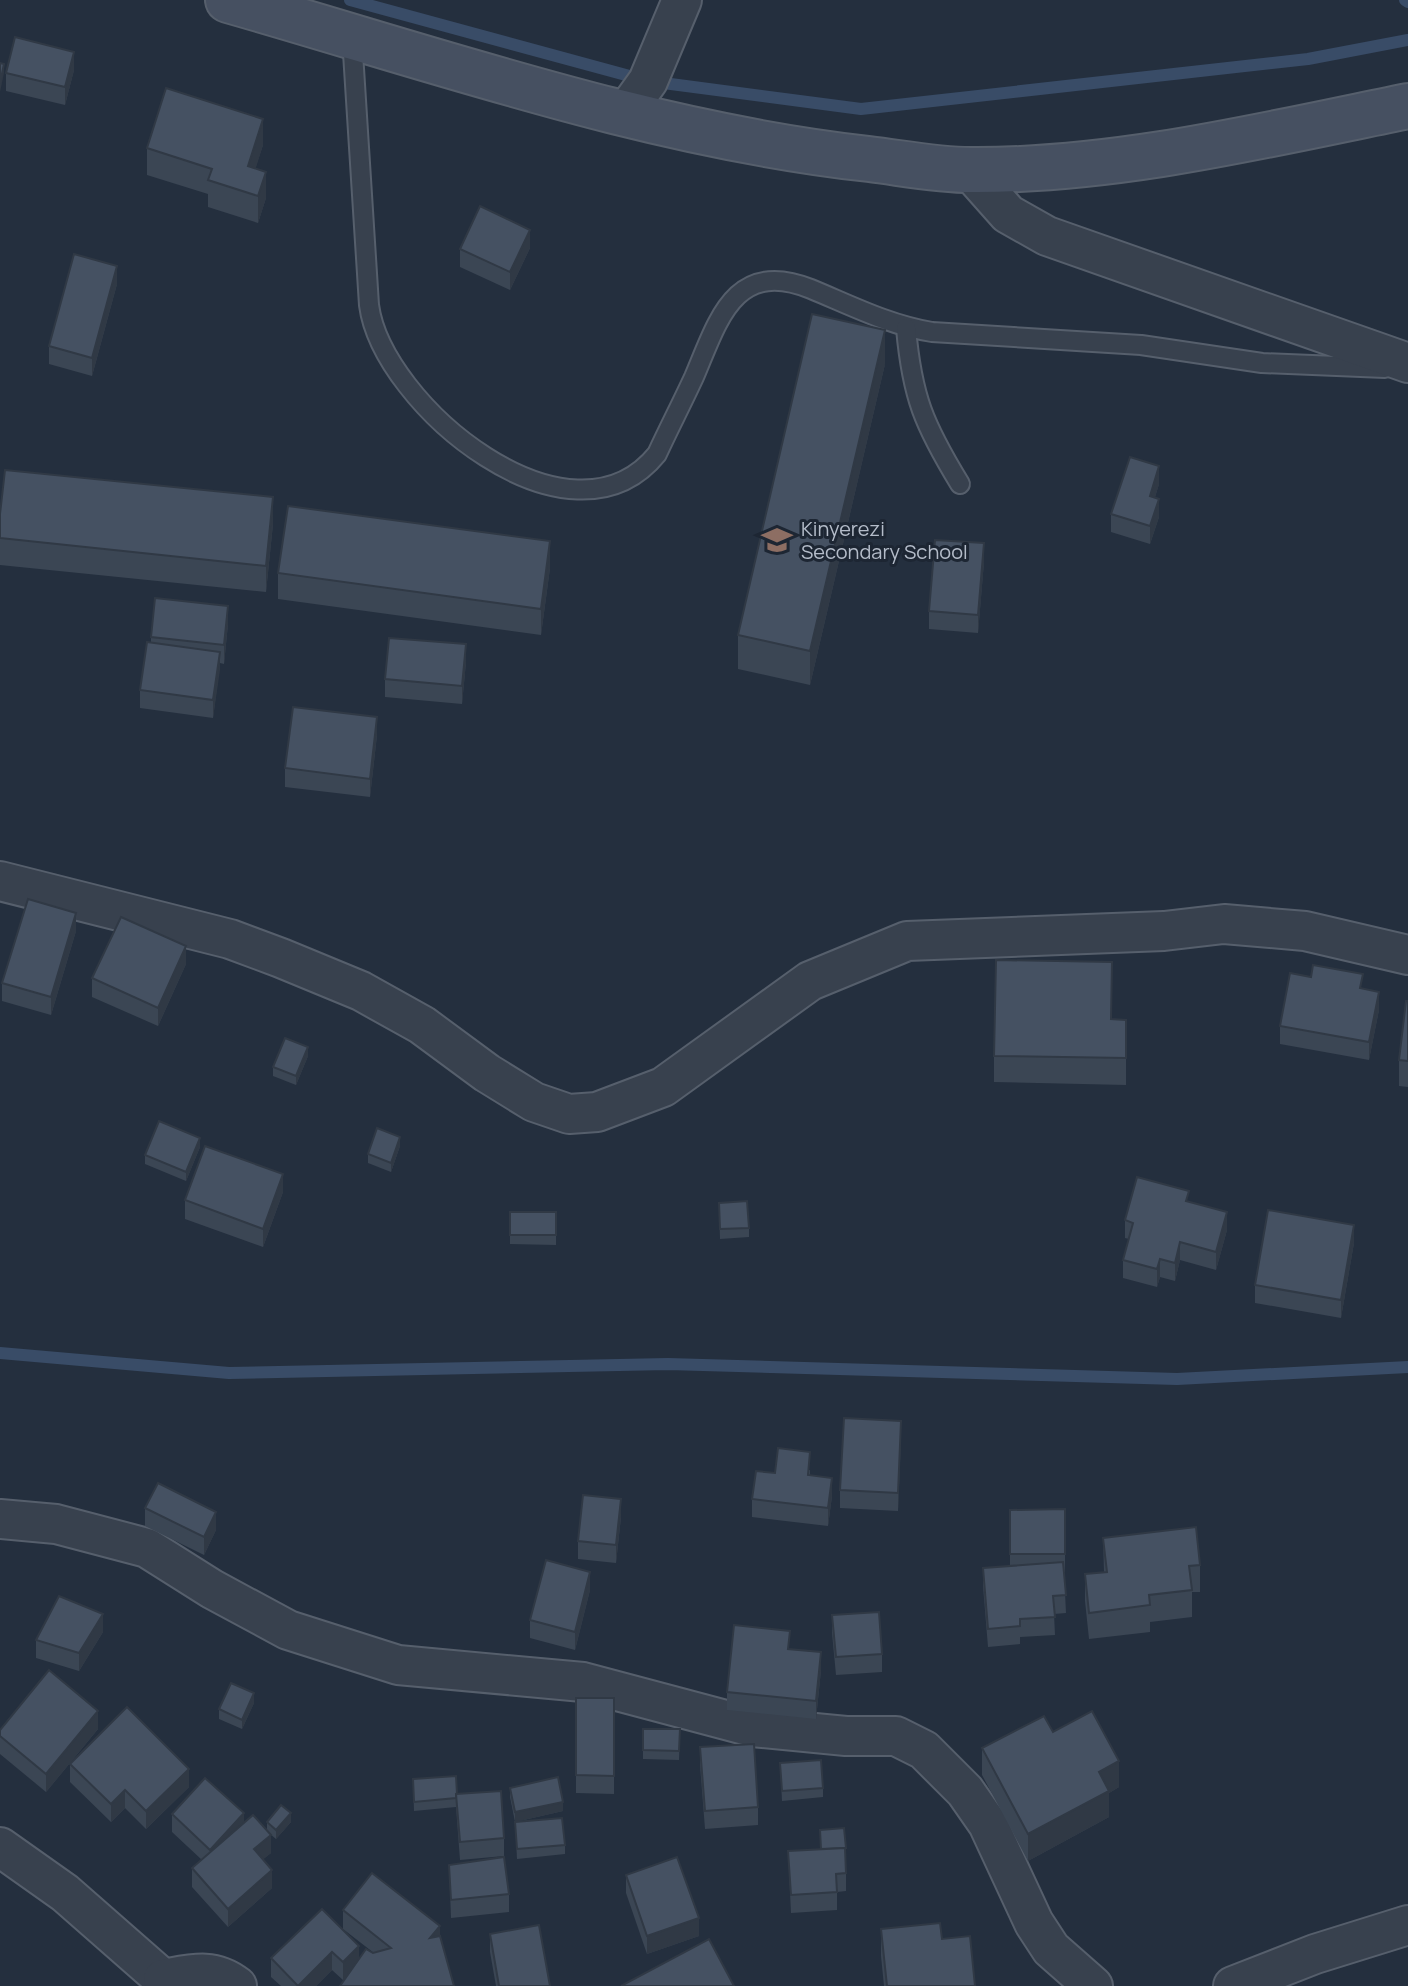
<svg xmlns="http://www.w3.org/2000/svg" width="1408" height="1986" viewBox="0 0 1408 1986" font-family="Manrope,sans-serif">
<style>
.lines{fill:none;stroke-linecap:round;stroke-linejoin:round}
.stream{stroke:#394c67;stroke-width:12}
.lane-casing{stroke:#565f6c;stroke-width:22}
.street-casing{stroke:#565f6c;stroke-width:42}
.secondary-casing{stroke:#565f6c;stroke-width:48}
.lane{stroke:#38414e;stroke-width:18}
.street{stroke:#38414e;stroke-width:38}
.secondary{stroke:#465061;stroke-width:44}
.wall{fill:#3b4654}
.shaded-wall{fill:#303945}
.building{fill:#455162;stroke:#303945;stroke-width:2}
.labels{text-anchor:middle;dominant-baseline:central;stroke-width:6;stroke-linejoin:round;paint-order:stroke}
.poi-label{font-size:20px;fill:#b4bcc9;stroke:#1d2633;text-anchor:start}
</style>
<rect width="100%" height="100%" fill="#242f3e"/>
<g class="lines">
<!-- stream -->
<g class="stream">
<polyline points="350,0 648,81 861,109 1308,59 1408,40"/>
<polyline points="1405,0 1408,2"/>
<polyline points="0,1353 229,1373 668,1364 1177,1379 1408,1367"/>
</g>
<!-- lane casing -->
<g class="lane-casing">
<g id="lane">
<path d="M352 37 369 305C382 405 571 560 657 454 669 428 682 403 694 377 718 321 734 258 811 289 852 306 889 325 932 332L1141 345 1262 363 1385 368"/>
<path d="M906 328C912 397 924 425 960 484"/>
</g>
</g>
<!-- street casing -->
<g class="street-casing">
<g id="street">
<polyline points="625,113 648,81 682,0"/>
<polyline points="969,170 1008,214 1047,236 1408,363"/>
<polyline points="0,881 230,939 281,958 361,991 422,1025 487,1073 534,1102 569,1114 597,1112 663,1087 810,981 907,941 1164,931 1224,924 1305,931 1408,955"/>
<polyline points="0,1519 56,1524 147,1548 212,1589 288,1630 398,1665 583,1682 752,1727 846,1736 896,1736 924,1750 965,1791 988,1824 1034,1923 1051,1949 1093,1986"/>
<polyline points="0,1847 65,1893 163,1979 163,1986"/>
<path d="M163 1979C191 1974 213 1967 237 1986"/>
<polyline points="1233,1986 1315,1954 1408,1925"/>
</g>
</g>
<!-- secondary casing -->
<g class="secondary-casing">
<path id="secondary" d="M228 0C438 60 651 135 869 159 902 163 937 170 971 170 1117 171 1265 135 1408 106"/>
</g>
<!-- lane -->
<use href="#lane" class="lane"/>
<!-- street -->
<use href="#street" class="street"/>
<!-- secondary -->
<use href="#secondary" class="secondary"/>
</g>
<!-- wall -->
<g class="wall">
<polygon points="74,70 65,105 6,91 6,73"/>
<polygon points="263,145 255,169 266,198 258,223 208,207 208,194 147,175 147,148"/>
<polygon points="530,248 510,290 460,267 460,249"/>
<polygon points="117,284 92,376 49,364 49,346"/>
<polygon points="885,364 810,685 738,669 738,635"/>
<polygon points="1159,484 1155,497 1159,517 1150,544 1111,532 1111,514"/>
<polygon points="0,514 273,524 266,592 0,565"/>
<polygon points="984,562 978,633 929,629 929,611"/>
<polygon points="550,568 541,635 278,599 278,573"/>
<polygon points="228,624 224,664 220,663 213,718 140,708 140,690 151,642 151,637"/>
<polygon points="466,662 462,704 385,697 385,679"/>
<polygon points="377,735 370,797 285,787 285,768"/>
<polygon points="76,931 51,1015 2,1001 2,983"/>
<polygon points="186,964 158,1026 92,997 92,978"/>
<polygon points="1363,989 1379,1010 1369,1060 1280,1044 1280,1026"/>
<polygon points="1408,1001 1408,1087 1399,1086 1399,1060"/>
<polygon points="1111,1019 1126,1020 1126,1085 994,1082 994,1056"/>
<polygon points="308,1056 296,1085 273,1076 273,1067"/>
<polygon points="400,1146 391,1172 368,1163 368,1154"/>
<polygon points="200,1147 186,1181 145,1164 145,1155"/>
<polygon points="283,1192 263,1247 185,1219 185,1200"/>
<polygon points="1189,1202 1227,1230 1216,1270 1180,1260 1175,1281 1160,1277 1157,1287 1123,1278 1123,1260 1129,1239 1125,1238 1125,1220"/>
<polygon points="719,1203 749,1228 749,1237 720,1239"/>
<polygon points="556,1212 556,1245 510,1244 510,1235"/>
<polygon points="1354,1243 1341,1318 1255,1303 1255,1285"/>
<polygon points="901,1439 898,1511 840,1508 840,1490"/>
<polygon points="810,1470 810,1475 832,1496 828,1526 752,1517 752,1499 775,1473"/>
<polygon points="145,1508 216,1530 204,1555 145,1526"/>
<polygon points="1065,1509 1065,1572 1064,1572 1066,1613 1054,1614 1055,1635 1020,1637 1020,1644 988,1647 983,1586 983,1568 1010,1566 1010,1510"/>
<polygon points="621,1517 616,1563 578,1559 578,1541"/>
<polygon points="1103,1538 1200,1565 1200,1592 1192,1592 1192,1617 1150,1622 1150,1632 1089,1639 1085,1601 1085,1574 1104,1572"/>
<polygon points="590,1590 575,1650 530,1638 530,1620"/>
<polygon points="832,1615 882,1654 882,1672 836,1675 832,1633"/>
<polygon points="103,1632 79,1671 36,1658 36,1640"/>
<polygon points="790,1649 821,1670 816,1719 727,1710 727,1692"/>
<polygon points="576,1698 614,1698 614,1794 576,1793"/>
<polygon points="254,1703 242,1729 219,1719 219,1709"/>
<polygon points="98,1729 46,1792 0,1754 0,1730"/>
<polygon points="643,1729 680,1729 679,1760 643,1759"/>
<polygon points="1053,1732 1119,1787 1109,1793 1109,1817 1028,1861 982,1775 982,1748"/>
<polygon points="700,1747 758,1807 758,1825 705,1829 700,1765"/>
<polygon points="780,1763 823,1788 823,1797 782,1801"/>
<polygon points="70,1764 189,1787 146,1829 125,1808 111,1822 70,1782"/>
<polygon points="413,1779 457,1794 504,1838 504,1856 460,1860 456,1807 414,1811"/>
<polygon points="510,1788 563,1811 515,1822 510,1797"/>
<polygon points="172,1814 244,1822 267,1831 267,1822 291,1822 276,1839 269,1833 271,1853 263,1859 272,1888 228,1927 192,1887 192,1868 202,1860 172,1832"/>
<polygon points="515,1822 565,1845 565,1854 517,1859"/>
<polygon points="846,1848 846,1891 837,1892 837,1910 791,1913 788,1851"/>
<polygon points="449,1865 509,1894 509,1912 451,1918"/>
<polygon points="626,1875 699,1936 647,1954 626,1893"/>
<polygon points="322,1909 359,1959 374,1953 343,1929 343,1910 440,1926 349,1974 343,1980 332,1970 316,1986 281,1986 271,1977 271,1958"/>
<polygon points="881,1929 942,1939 975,1986 884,1986 881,1956"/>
<polygon points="490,1934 550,1986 496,1986 490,1952"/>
</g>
<!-- shaded-wall -->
<g class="shaded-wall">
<polygon points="74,52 74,70 65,105 65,87"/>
<polygon points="4,64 4,73 0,92 0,83"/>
<polygon points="263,119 263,145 248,193 248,166"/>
<polygon points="266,172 266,198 258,223 258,196"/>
<polygon points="530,230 530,248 510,290 510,272"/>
<polygon points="117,266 117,284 92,376 92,358"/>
<polygon points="885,330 885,364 810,685 810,651"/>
<polygon points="1159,466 1159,484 1150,514 1150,496"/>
<polygon points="273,497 273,524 266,592 266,566"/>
<polygon points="1159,499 1159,517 1150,544 1150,526"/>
<polygon points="550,541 550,568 541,635 541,609"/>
<polygon points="984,543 984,562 978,633 978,615"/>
<polygon points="228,606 228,624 224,664 224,645"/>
<polygon points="466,644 466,662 462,704 462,686"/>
<polygon points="220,652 220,670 213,718 213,700"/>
<polygon points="377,717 377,735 370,797 370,779"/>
<polygon points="76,913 76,931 51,1015 51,997"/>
<polygon points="186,946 186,964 158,1026 158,1008"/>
<polygon points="1379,992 1379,1010 1369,1060 1369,1042"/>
<polygon points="308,1047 308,1056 296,1085 296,1076"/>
<polygon points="400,1137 400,1146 391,1172 391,1163"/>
<polygon points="200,1138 200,1147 186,1181 186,1172"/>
<polygon points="283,1174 283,1192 263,1247 263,1229"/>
<polygon points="1227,1212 1227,1230 1216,1270 1216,1252"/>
<polygon points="1354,1225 1354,1243 1341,1318 1341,1300"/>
<polygon points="1180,1242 1180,1260 1175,1281 1175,1263"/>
<polygon points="1160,1259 1160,1277 1157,1287 1157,1269"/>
<polygon points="901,1421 901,1439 898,1511 898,1493"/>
<polygon points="832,1478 832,1496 828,1526 828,1508"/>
<polygon points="621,1499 621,1517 616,1563 616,1545"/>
<polygon points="216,1512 216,1530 204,1555 204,1537"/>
<polygon points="590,1572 590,1590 575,1650 575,1632"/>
<polygon points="103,1614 103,1632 79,1671 79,1653"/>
<polygon points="821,1652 821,1670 816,1719 816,1701"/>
<polygon points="254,1693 254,1703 242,1729 242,1720"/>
<polygon points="98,1711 98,1729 46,1792 46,1774"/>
<polygon points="1119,1761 1119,1787 1109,1793 1109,1817 1028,1861 1028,1834 1099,1772"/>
<polygon points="189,1769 189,1787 146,1829 146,1811"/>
<polygon points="125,1790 125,1808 111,1822 111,1804"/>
<polygon points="563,1802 563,1811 515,1822 515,1812"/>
<polygon points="244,1813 244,1831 210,1868 210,1850"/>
<polygon points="291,1813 291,1822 276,1839 276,1830"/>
<polygon points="271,1835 271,1853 254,1867 254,1849"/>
<polygon points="272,1870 272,1888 228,1927 228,1909"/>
<polygon points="699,1918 699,1936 647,1954 647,1936"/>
<polygon points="440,1926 440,1944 430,1938"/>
<polygon points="359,1946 359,1964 343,1980 343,1962"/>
<polygon points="332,1952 332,1970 316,1986 298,1986"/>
</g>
<!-- building -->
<g class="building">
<polygon points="15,37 74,52 65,87 6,73"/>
<polygon points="0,63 4,64 0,83"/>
<polygon points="166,88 263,119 248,166 266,172 258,196 208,180 212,169 147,148"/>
<polygon points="480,206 530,230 510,272 460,249"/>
<polygon points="74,254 117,266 92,358 49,346"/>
<polygon points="812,314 885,330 810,651 738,635"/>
<polygon points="1130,457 1159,466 1150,496 1159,499 1150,526 1111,514"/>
<polygon points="5,470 273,497 266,566 0,538 0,514"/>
<polygon points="288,506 550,541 541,609 278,573"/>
<polygon points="935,540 984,543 978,615 929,611"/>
<polygon points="155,598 228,606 224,645 151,637"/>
<polygon points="389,638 466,644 462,686 385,679"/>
<polygon points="147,642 220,652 213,700 140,690"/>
<polygon points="293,707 377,717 370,779 285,768"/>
<polygon points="28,899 76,913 51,997 2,983"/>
<polygon points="121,917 186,946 158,1008 92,978"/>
<polygon points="996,960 1112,962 1111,1019 1126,1020 1126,1058 994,1056"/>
<polygon points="1313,965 1363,974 1360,988 1379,992 1369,1042 1280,1026 1290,973 1311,977"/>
<polygon points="1406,1001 1408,1001 1408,1061 1399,1060"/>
<polygon points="285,1038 308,1047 296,1076 273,1067"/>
<polygon points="159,1121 200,1138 186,1172 145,1155"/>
<polygon points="377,1128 400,1137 391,1163 368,1154"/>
<polygon points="205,1146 283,1174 263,1229 185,1200"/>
<polygon points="1137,1177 1189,1191 1186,1201 1227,1212 1216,1252 1180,1242 1175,1263 1160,1259 1157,1269 1123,1260 1133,1223 1125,1220"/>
<polygon points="747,1201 749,1228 720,1229 719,1203"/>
<polygon points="1268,1210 1354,1225 1341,1300 1255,1285"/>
<rect x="510" y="1212" width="46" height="23"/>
<polygon points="844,1418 901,1421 898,1493 840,1490"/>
<polygon points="778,1448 810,1452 808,1475 832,1478 828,1508 752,1499 756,1471 775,1473"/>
<polygon points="158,1483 216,1512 204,1537 145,1508"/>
<polygon points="583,1495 621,1499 616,1545 578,1541"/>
<polygon points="1065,1509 1065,1554 1010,1554 1010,1510"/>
<polygon points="1196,1527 1200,1565 1189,1566 1192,1590 1149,1595 1150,1605 1089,1613 1085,1574 1107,1572 1103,1538"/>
<polygon points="546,1560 590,1572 575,1632 530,1620"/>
<polygon points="1063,1562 1066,1595 1053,1596 1055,1617 1020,1619 1020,1626 988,1629 983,1568"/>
<polygon points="59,1596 103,1614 79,1653 36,1640"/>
<polygon points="879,1612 882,1654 836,1657 832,1615"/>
<polygon points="734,1625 790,1631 788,1649 821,1652 816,1701 727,1692"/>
<polygon points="49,1670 98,1711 46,1774 0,1736 0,1730"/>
<polygon points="231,1683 254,1693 242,1720 219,1709"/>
<polygon points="576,1698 614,1698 614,1776 576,1775"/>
<polygon points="127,1707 189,1769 146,1811 125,1790 111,1804 70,1764"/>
<polygon points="1092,1711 1119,1761 1099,1772 1109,1791 1028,1834 982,1748 1044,1716 1053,1732"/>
<polygon points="643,1729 680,1729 679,1751 643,1750"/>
<polygon points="754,1744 758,1807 705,1811 700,1747"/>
<polygon points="821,1760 823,1788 782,1791 780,1763"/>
<polygon points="456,1776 457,1794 456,1794 456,1798 414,1802 413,1779"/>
<polygon points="558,1777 563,1802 515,1812 510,1788"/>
<polygon points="205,1778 244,1813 210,1850 172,1814"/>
<polygon points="501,1791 504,1838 460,1842 456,1794"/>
<polygon points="281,1805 291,1813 276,1830 267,1822"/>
<polygon points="253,1815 271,1835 254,1849 272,1870 228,1909 192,1868"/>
<polygon points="562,1818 565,1845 517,1849 515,1822"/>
<polygon points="844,1828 846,1848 821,1849 820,1830"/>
<polygon points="845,1848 846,1873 836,1874 837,1892 791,1895 788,1851"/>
<polygon points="504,1857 509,1894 451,1900 449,1865"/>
<polygon points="677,1857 699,1918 647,1936 626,1875"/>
<polygon points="372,1873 440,1926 430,1938 440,1936 454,1986 340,1986 366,1949 373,1953 391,1948 343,1910"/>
<polygon points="322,1909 359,1946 343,1962 332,1952 298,1986 271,1958"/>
<polygon points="940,1923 942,1939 970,1936 975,1986 887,1986 881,1929"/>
<polygon points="539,1925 550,1986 499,1986 490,1934"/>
<polygon points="709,1939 734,1986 621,1986"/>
</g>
<!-- icons -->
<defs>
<g id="school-bare" transform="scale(2.4)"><path d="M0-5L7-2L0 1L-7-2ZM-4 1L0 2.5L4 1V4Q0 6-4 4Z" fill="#8d6e63" stroke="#1d2633" stroke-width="2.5" paint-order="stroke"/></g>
</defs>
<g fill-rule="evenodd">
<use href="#school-bare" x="777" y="540"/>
</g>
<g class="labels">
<!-- poi labels -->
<g class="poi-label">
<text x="801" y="528">Kinyerezi<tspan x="801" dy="23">Secondary School</tspan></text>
</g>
</g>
</svg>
